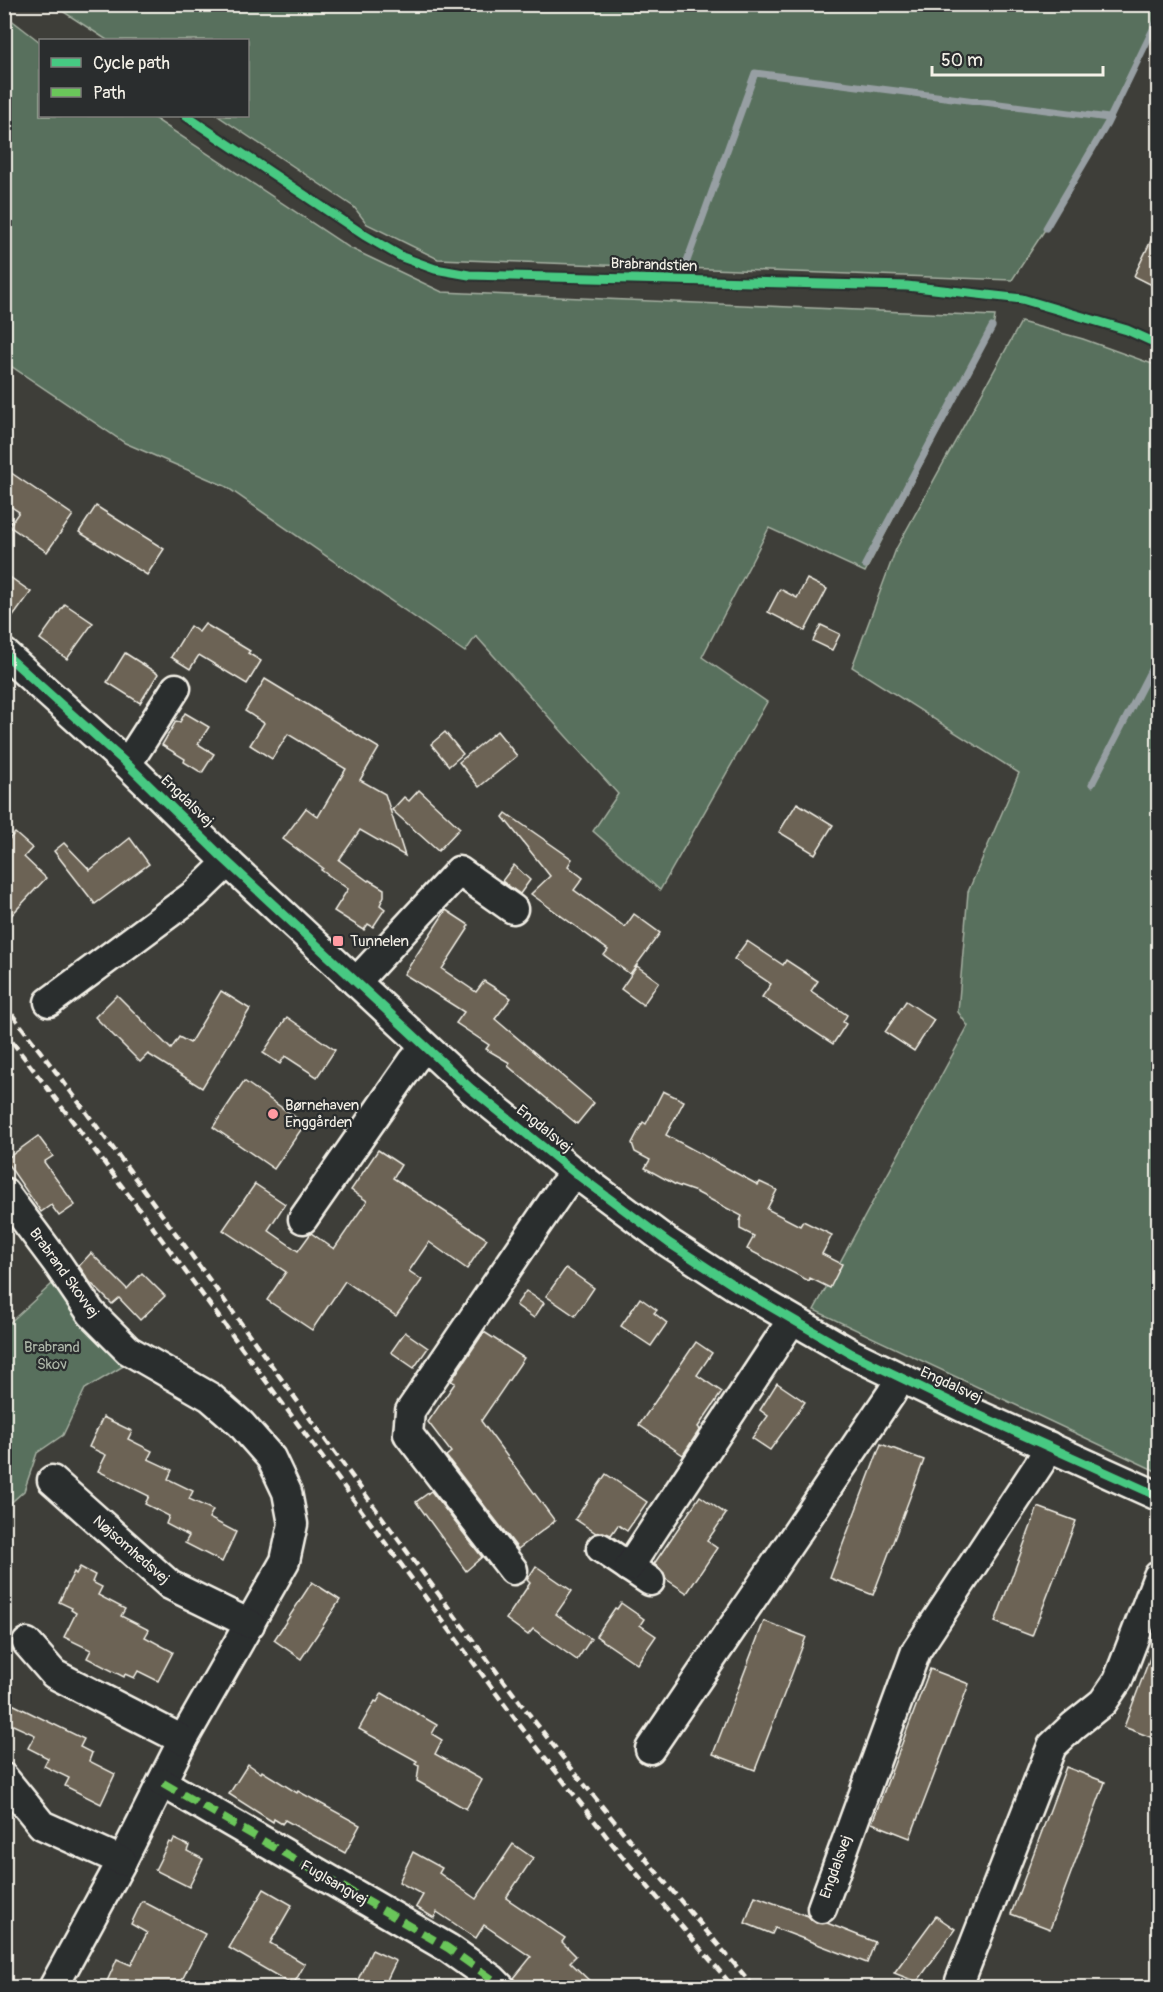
<svg xmlns="http://www.w3.org/2000/svg" width="1163" height="1992" viewBox="0 0 1163 1992" font-family="Pangolin,sans-serif">
<style>
.green{fill:#58705d;stroke:#a6b0a2;stroke-width:1.5}
.lines{fill:none;stroke-linecap:round;stroke-linejoin:round}
.stream{stroke:#979fa3;stroke-width:7}
.building{fill:#6c6454;stroke:#f4f1e8;stroke-width:1.5}
.minor-casing{stroke:#f4f1e8;stroke-width:33}
.minor{stroke:#2a2d2e;stroke-width:28}
.rail{stroke:#f4f1e8;stroke-width:4.5;stroke-dasharray:9 4.5;stroke-linecap:butt}
.quiet{stroke:#6ac65a;stroke-width:8;stroke-dasharray:15 8;stroke-linecap:butt}
.cycleway-casing{stroke:#2a2d2e;stroke-width:13}
.cycleway{stroke:#46c982;stroke-width:9}
.poi-dot{fill:#ff9aa2;stroke:#2a2d2e;stroke-width:2}
.labels{text-anchor:middle;dominant-baseline:central;stroke-width:4.5;stroke-linejoin:round;paint-order:stroke}
.street-label{font-size:15px;fill:#f4f1e8;stroke:#2a2d2e}
.poi-label{font-size:15px;fill:#f4f1e8;stroke:#2a2d2e;text-anchor:start}
.park-label{font-size:15px;fill:#aeb7a9;stroke:#2a2d2e}
</style>
<rect width="100%" height="100%" fill="#3e3e39"/>
<filter id="ink" filterUnits="userSpaceOnUse"><feTurbulence type="fractalNoise" baseFrequency=".0167" numOctaves="2"/><feDisplacementMap in="SourceGraphic" scale="12" xChannelSelector="R" yChannelSelector="G"/><feConvolveMatrix kernelMatrix="1 2 1 2 8 2 1 2 1" color-interpolation-filters="sRGB"/></filter>
<g filter="url(#ink)">
<!-- green -->
<g class="green">
<polygon points="1158,4 1158,19 1107,124 1046,228 1012,280 438,259 367,224 354,207 218,116 248,116 248,40 107,40 53,5"/>
<polygon points="5,15 40,42 40,116 151,116 350,248 442,292 995,316 993,329 865,572 769,528 702,657 767,702 660,890 593,831 618,794 476,636 465,652 225,486 125,443 5,362"/>
<polygon points="1021,322 1083,339 1158,366 1158,1472 814,1310 968,1026 958,1012 968,892 1019,773 852,667 896,549"/>
<polygon points="52,1284 125,1365 85,1389 63,1435 37,1453 24,1491 5,1508 5,1327"/>
</g>
<g class="lines">
<!-- stream -->
<g class="stream">
<polyline points="1046,228 1107,124 1158,19"/>
<polyline points="687,261 755,73 1109,118"/>
<polyline points="865,565 992,327"/>
<polyline points="1092,784 1158,656"/>
</g>
</g>
<!-- building -->
<g class="building">
<polygon points="1158,226 1158,288 1134,276"/>
<polygon points="4,468 73,515 47,552 9,526 19,512 4,502"/>
<polygon points="96,506 164,549 147,575 79,532"/>
<polygon points="4,573 31,592 4,629"/>
<polygon points="807,579 827,589 805,631 768,612 780,589 797,598"/>
<polygon points="65,604 93,623 67,659 40,639"/>
<polygon points="205,624 250,651 248,653 261,661 247,684 199,655 190,669 171,657 190,626 199,632"/>
<polygon points="821,625 840,634 832,650 813,641"/>
<polygon points="125,653 158,674 140,703 107,682"/>
<polygon points="265,679 379,748 360,780 385,794 405,856 360,830 339,860 368,881 369,880 384,889 384,896 380,905 385,909 373,927 368,924 364,930 334,911 348,889 321,870 323,868 283,839 306,808 318,817 346,769 288,734 272,759 250,745 264,723 245,711"/>
<polygon points="185,713 209,727 198,744 214,754 202,773 184,762 185,759 162,745 176,721 180,722"/>
<polygon points="497,731 517,756 479,787 459,762"/>
<polygon points="445,732 463,754 449,766 431,744"/>
<polygon points="419,790 460,828 438,851 392,810 404,797 409,801"/>
<polygon points="797,803 833,825 815,854 779,832"/>
<polygon points="506,813 572,859 568,866 583,878 574,890 625,927 634,914 660,933 630,974 604,955 608,950 531,894 550,876 503,817"/>
<polygon points="15,833 32,848 24,857 46,878 4,923 4,839 7,841"/>
<polygon points="130,838 149,864 95,904 54,851 64,843 90,870"/>
<polygon points="514,865 530,880 520,894 502,881"/>
<polygon points="446,910 469,925 467,928 468,929 442,969 476,992 484,981 511,998 495,1019 594,1103 577,1124 508,1066 510,1063 486,1049 489,1045 456,1023 464,1012 404,974"/>
<polygon points="747,941 783,965 786,960 818,981 811,991 847,1015 843,1022 846,1024 833,1044 762,997 771,984 734,959"/>
<polygon points="637,966 659,982 643,1005 621,989"/>
<polygon points="221,991 250,1009 202,1088 148,1054 140,1062 95,1017 117,995 171,1049 179,1037 190,1043"/>
<polygon points="906,1001 934,1020 914,1051 885,1032"/>
<polygon points="287,1017 335,1050 317,1077 285,1056 280,1064 263,1053"/>
<polygon points="244,1081 305,1124 274,1169 213,1127"/>
<polygon points="663,1091 684,1101 666,1135 758,1185 760,1182 777,1190 767,1209 800,1226 803,1221 832,1235 822,1254 842,1264 830,1288 810,1278 809,1281 747,1249 754,1236 740,1229 740,1221 742,1216 696,1192 676,1185 645,1168 650,1160 635,1152 632,1143 643,1122 646,1124"/>
<polygon points="38,1136 53,1156 44,1162 75,1205 59,1216 51,1205 41,1212 5,1160"/>
<polygon points="378,1150 401,1165 393,1178 487,1239 467,1269 429,1242 409,1271 422,1280 396,1316 345,1281 312,1330 267,1300 286,1272 223,1230 255,1184 285,1204 268,1230 298,1251 311,1233 334,1249 367,1201 351,1190"/>
<polygon points="91,1253 127,1289 142,1273 165,1296 140,1320 119,1298 112,1304 90,1282 79,1266"/>
<polygon points="566,1268 594,1288 575,1316 546,1296"/>
<polygon points="526,1291 544,1303 534,1318 516,1305"/>
<polygon points="640,1298 657,1310 654,1313 667,1323 651,1346 621,1326"/>
<polygon points="405,1332 428,1348 414,1368 391,1352"/>
<polygon points="484,1332 524,1358 481,1421 555,1521 518,1549 446,1456 451,1452 428,1422 455,1383 451,1381"/>
<polygon points="696,1342 712,1353 697,1375 722,1392 698,1427 700,1429 683,1455 639,1425"/>
<polygon points="777,1383 805,1402 770,1450 752,1438 768,1416 760,1410"/>
<polygon points="103,1417 132,1431 128,1439 152,1451 148,1459 172,1470 168,1479 193,1491 189,1499 213,1510 209,1518 236,1532 222,1562 185,1543 189,1536 166,1524 169,1516 145,1504 149,1496 98,1471 106,1455 89,1447"/>
<polygon points="881,1444 924,1460 873,1595 830,1578"/>
<polygon points="606,1474 647,1502 627,1531 618,1525 611,1535 603,1532 596,1533 575,1519"/>
<polygon points="431,1491 482,1557 466,1571 416,1502"/>
<polygon points="700,1496 726,1514 707,1541 717,1548 687,1593 666,1579 664,1573 654,1564"/>
<polygon points="1038,1507 1076,1521 1032,1636 995,1622"/>
<polygon points="536,1566 572,1591 556,1614 591,1639 577,1660 533,1629 528,1635 506,1619 530,1583 527,1580"/>
<polygon points="80,1567 95,1575 92,1582 102,1587 98,1595 125,1609 121,1616 149,1630 145,1637 173,1652 158,1681 138,1671 134,1678 125,1674 124,1677 87,1658 91,1650 64,1637 76,1613 71,1610 72,1608 59,1602 74,1572 76,1574"/>
<polygon points="312,1582 340,1600 301,1659 274,1640"/>
<polygon points="621,1603 644,1619 640,1625 656,1636 637,1664 596,1636 615,1608 617,1609"/>
<polygon points="764,1621 806,1637 755,1770 713,1754"/>
<polygon points="1157,1639 1158,1640 1158,1740 1124,1727"/>
<polygon points="930,1669 969,1684 910,1838 872,1823"/>
<polygon points="382,1693 437,1725 432,1734 442,1740 435,1754 482,1780 466,1809 417,1781 419,1766 415,1764 417,1761 359,1729 375,1701 377,1702"/>
<polygon points="4,1700 84,1739 80,1747 92,1753 89,1761 115,1774 101,1804 65,1786 69,1778 44,1766 48,1758 28,1748 35,1735 4,1721"/>
<polygon points="248,1764 261,1773 262,1771 297,1793 298,1791 360,1825 345,1853 285,1820 282,1824 274,1819 273,1822 229,1794"/>
<polygon points="1066,1767 1105,1782 1050,1929 1011,1914"/>
<polygon points="174,1839 189,1846 187,1851 203,1859 189,1887 155,1870 169,1842 172,1843"/>
<polygon points="513,1844 533,1858 506,1898 565,1938 562,1942 576,1956 570,1962 597,1988 549,1988 541,1980 533,1988 523,1988 514,1978 531,1957 484,1925 476,1938 437,1912 434,1918 416,1907 423,1895 399,1882 413,1852 442,1868 439,1873 476,1899"/>
<polygon points="264,1889 292,1905 270,1943 305,1964 293,1985 229,1948"/>
<polygon points="755,1896 808,1916 816,1923 827,1923 875,1942 867,1963 775,1928 772,1934 745,1923"/>
<polygon points="142,1901 205,1934 178,1988 104,1988 117,1959 131,1965 147,1933 131,1924"/>
<polygon points="936,1916 955,1929 917,1982 894,1973"/>
<polygon points="372,1950 396,1961 383,1988 354,1988"/>
</g>
<g class="lines">
<!-- minor casing -->
<g class="minor-casing">
<g id="minor">
<polyline points="4,653 127,764 221,856 470,1088 575,1173 669,1243 735,1286 852,1354 974,1413 1158,1496"/>
<polyline points="127,764 176,688"/>
<polyline points="356,982 459,871 513,909"/>
<polyline points="49,1002 195,894 228,862"/>
<polyline points="4,1192 57,1263 91,1313 128,1350 210,1397 241,1424 271,1458 287,1492 293,1524 285,1561 183,1740 122,1861 53,1988"/>
<polyline points="303,1219 413,1061 425,1047"/>
<polyline points="52,1480 170,1585 250,1624"/>
<polyline points="601,1548 650,1581"/>
<polyline points="629,1567 792,1320"/>
<polyline points="513,1570 408,1434 410,1411 562,1188 575,1173"/>
<polyline points="27,1643 54,1674 183,1740"/>
<polyline points="650,1749 891,1394 900,1378"/>
<polyline points="4,1778 42,1825 122,1861"/>
<polyline points="163,1783 448,1948 492,1979 501,1988"/>
<polyline points="822,1908 916,1651 1040,1463 1049,1446"/>
<polyline points="963,1988 960,1981 1052,1746 1073,1726 1103,1702 1118,1680 1158,1576"/>
</g>
</g>
<!-- minor -->
<use href="#minor" class="minor"/>
<!-- rail -->
<g class="rail">
<path d="M4 1004C184 1237 350 1481 529 1714 601 1808 678 1898 755 1988"/>
<polyline points="4,1031 143,1214 515,1719 621,1855 734,1988"/>
</g>
<!-- quiet -->
<polyline class="quiet" points="163,1783 448,1948 492,1979 501,1988"/>
<!-- cycleway casing -->
<g class="cycleway-casing">
<g id="cycleway">
<polyline points="186,116 364,235 402,257 435,269 469,275 907,286 1022,299 1127,330 1158,344"/>
<polyline points="4,653 127,764 221,856 470,1088 575,1173 669,1243 735,1286 852,1354 974,1413 1158,1496"/>
</g>
</g>
<!-- cycleway -->
<use href="#cycleway" class="cycleway"/>
</g>
</g>
<!-- markers -->
<g class="poi-dot">
<rect x="332" y="935" width="12" height="12" rx="3"/>
<circle cx="273" cy="1114" r="6"/>
</g>
<g class="labels">
<!-- street labels -->
<g class="street-label">
<text transform="translate(654 265) rotate(2)">Brabrandstien</text>
<text transform="translate(187 801) rotate(44)">Engdalsvej</text>
<text transform="translate(544 1129) rotate(39)">Engdalsvej</text>
<text transform="translate(64 1273) rotate(54)">Brabrand Skovvej</text>
<text transform="translate(951 1385) rotate(25)">Engdalsvej</text>
<text transform="translate(131 1550) rotate(41)">Nøjsomhedsvej</text>
<text transform="translate(836 1867) rotate(-70)">Engdalsvej</text>
<text transform="translate(334 1883) rotate(30)">Fuglsangvej</text>
</g>
<!-- poi labels -->
<g class="poi-label">
<text x="350" y="941">Tunnelen</text>
<text x="285" y="1105">Børnehaven<tspan x="285" dy="17">Enggården</tspan></text>
</g>
<!-- park labels -->
<g class="park-label">
<text x="52" y="1347">Brabrand<tspan x="52" dy="17">Skov</tspan></text>
</g>
</g>
<!-- margin -->
<rect width="1163" height="1992" fill="none" stroke="#2a2d2e" stroke-width="24"/>
<rect x="12" y="12" width="1139" height="1968" fill="none" stroke="#f4f1e8" stroke-width="2" filter="url(#ink)"/>
<!-- legend -->
<rect x="39" y="39" width="210" height="78" fill="#2a2d2e" stroke="#7b7b78" stroke-width="1.5"/>
<rect x="51" y="58" width="30" height="9" fill="#46c982" stroke="#7b7b78" stroke-width="1.5"/>
<text x="93" y="69" font-size="18" fill="#f4f1e8">Cycle path</text>
<rect x="51" y="88" width="30" height="9" fill="#6ac65a" stroke="#7b7b78" stroke-width="1.5"/>
<text x="93" y="99" font-size="18" fill="#f4f1e8">Path</text>
<!-- scale -->
<path d="M932 66v9h171v-9" fill="none" stroke="#f4f1e8" stroke-width="3"/>
<text x="941" y="66" font-size="18" fill="#f4f1e8" stroke="#2a2d2e" stroke-width="4.5" paint-order="stroke">50 m</text>
</svg>
